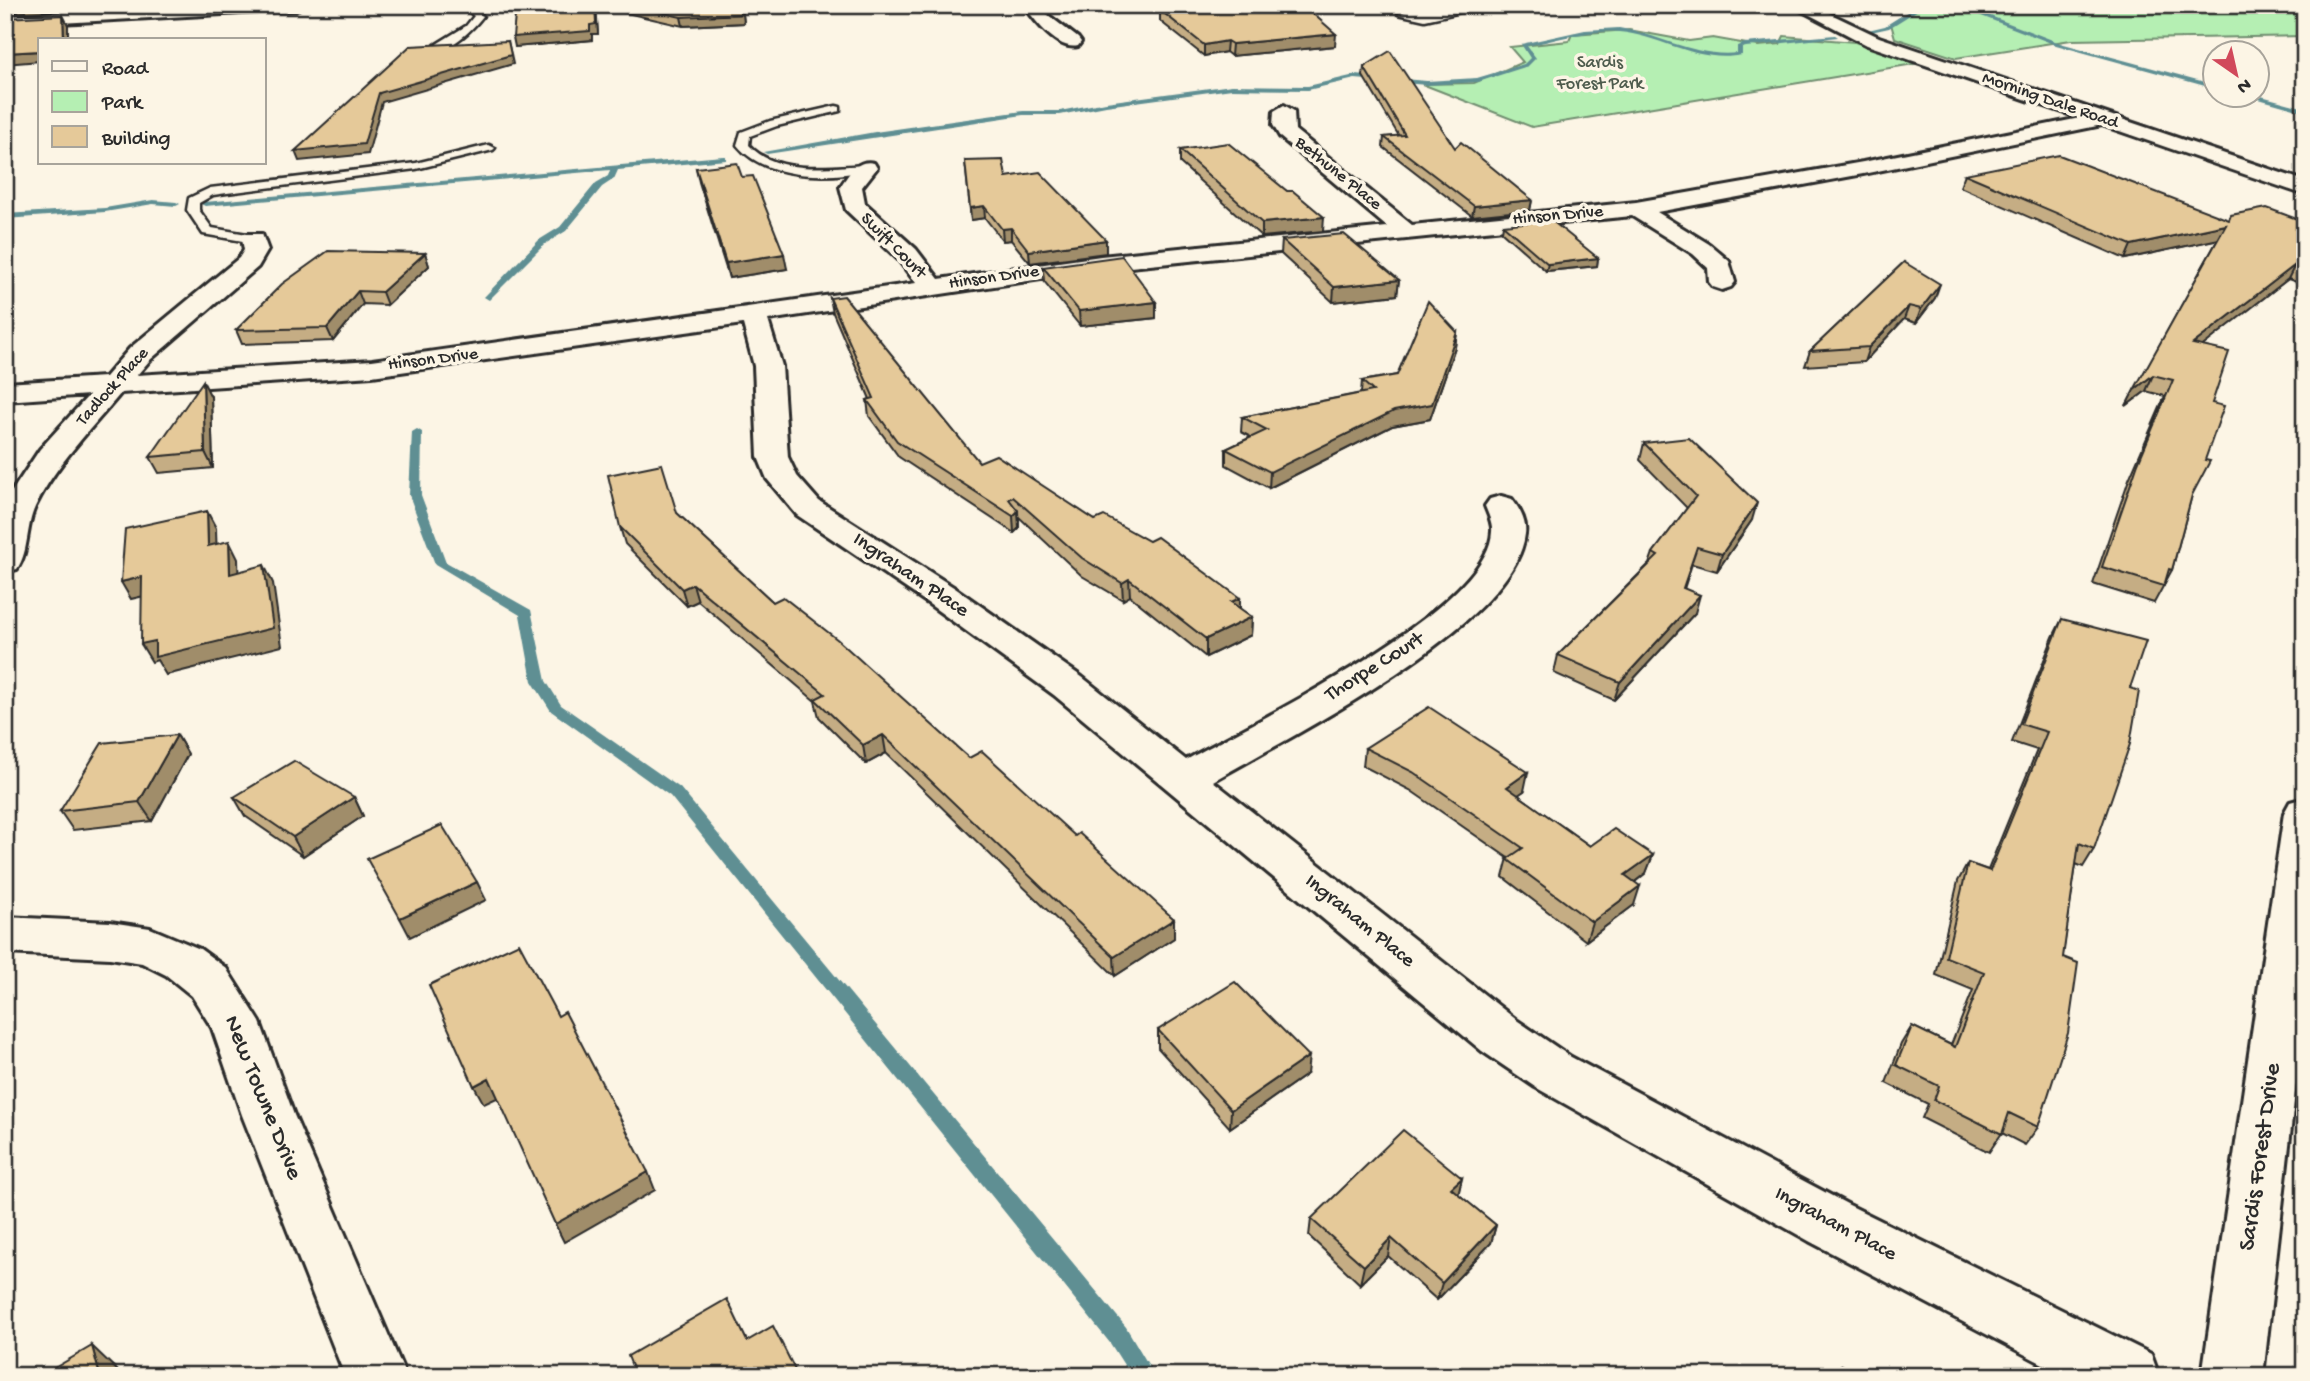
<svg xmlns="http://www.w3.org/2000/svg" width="2310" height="1381" viewBox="0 0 2310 1381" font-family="'Gochi Hand',sans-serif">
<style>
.green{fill:#b5efb3;stroke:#708d6f;stroke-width:2}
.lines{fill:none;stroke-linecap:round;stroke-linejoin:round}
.stream{fill:#5e8f93;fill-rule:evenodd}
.lane-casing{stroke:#2b2b2b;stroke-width:5}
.street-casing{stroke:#2b2b2b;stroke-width:6}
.lane{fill:#fcf5e5;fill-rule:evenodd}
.street{fill:#fcf5e5;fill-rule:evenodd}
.wall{fill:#c5ad84;stroke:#2b2b2b;stroke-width:2}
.shaded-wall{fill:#a08d6b;stroke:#2b2b2b;stroke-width:2}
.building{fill:#e5c999;stroke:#2b2b2b;stroke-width:2}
.labels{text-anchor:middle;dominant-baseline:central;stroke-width:7;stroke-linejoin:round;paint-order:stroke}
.far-park-label{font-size:18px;fill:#4e5c4d;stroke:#fcf5e5}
.far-street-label{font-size:18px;fill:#2b2b2b;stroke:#fcf5e5}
.street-label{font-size:21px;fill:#2b2b2b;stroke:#fcf5e5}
.near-street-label{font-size:24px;fill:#2b2b2b;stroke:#fcf5e5}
</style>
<rect width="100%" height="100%" fill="#fcf5e5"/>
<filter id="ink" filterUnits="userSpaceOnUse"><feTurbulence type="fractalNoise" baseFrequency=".0143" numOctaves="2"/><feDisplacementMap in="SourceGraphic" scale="14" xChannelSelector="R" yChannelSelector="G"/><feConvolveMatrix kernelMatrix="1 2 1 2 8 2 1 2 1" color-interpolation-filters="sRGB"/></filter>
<g filter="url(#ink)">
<!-- green -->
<g class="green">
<polygon points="1923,5 2305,5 2305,36 2071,40 1956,58 1895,38 1891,24"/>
<polygon points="1629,30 1689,41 1713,38 1758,46 1780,44 1784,36 1855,42 1920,63 1532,127 1422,84 1474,83 1523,62 1510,47 1569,41 1572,34"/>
</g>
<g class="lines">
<!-- stream -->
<g class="stream">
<polygon points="1918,5 1926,5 1889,28 1871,32 1868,30 1885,26"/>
<polygon points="1953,5 1962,5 2060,43 2216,85 2216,89 2056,45"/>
<path d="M1619 28C1658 34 1697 58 1737 53V46L1745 43 1835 35 1838 37 1746 47 1742 48V55C1698 64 1662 36 1619 32 1589 29 1557 40 1527 46L1536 58 1528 66 1478 82 1427 85 1355 79 1308 90 1232 89 1106 106 1060 115H1023L767 154 763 152 875 132 1023 111H1060L1106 102 1232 85 1308 86 1355 75 1427 81 1477 78 1524 64 1530 58 1521 44 1585 30Z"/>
<polygon points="2241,94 2254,94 2305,108 2305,112"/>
<polygon points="723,156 726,156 726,160 618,170 614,179 602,187 566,231 545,244 489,300 484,297 486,295 539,240 560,227 596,183 608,176 610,170 205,206 201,204 205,202"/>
<polygon points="153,200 176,202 180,204 176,206 153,204 105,212 5,219 5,214 105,208"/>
<polygon points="417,429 422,432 421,495 446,562 531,610 546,681 561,705 680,788 1126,1327 1155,1376 1131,1376 1110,1343 670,796 551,711 532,681 520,615 435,564 409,495 412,432"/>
</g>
<!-- lane casing -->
<g class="lane-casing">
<g id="lane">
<path d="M462 5H472L483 16C473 29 452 50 435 49V45L466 26 474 16Z"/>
<polygon points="1492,5 1425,20 1398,14 1424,6"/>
<path d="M836 106 840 107V111L777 126 750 136 749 145C776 175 829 167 866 165L872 168 870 170C830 179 765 180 737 145L741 132 770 121Z"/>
<polygon points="489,145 495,148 493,150 416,169 227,193 213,195 199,203 199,210 212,228 259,236 260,239 254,243 203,234 187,210 189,198 210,188 416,163"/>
</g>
</g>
<!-- street casing -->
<g class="street-casing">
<g id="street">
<polygon points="203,5 304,5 296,10 5,26 5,16"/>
<path d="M1024 5H1041L1048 15 1078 38 1081 42 1078 46C1058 51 1034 20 1024 5Z"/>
<path d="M1791 5H1812L1879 37 2305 181V195L2102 125 1863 174 1657 212 1709 244 1729 261 1735 282 1731 287 1722 290 1713 287 1709 282 1708 268 1693 254 1632 216 1101 270 768 320 782 366 788 457 797 476 819 501 955 588 1082 677 1186 760C1252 723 1488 610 1492 532 1493 523 1488 514 1485 506L1490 499 1501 496 1512 499C1519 508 1527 522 1525 534 1515 625 1289 737 1213 781L1518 1021 1571 1057 1849 1205 2151 1354 2159 1376H2066L1809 1241 1535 1087 1482 1051 1054 695 929 604 797 515 767 479 758 457 754 366 743 324 372 376 121 393C91 429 56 464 35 507 26 526 29 552 17 569L5 572V502L40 449 89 395 5 401V383L105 377 130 348 239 258 244 250 242 239 246 234H262L268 250 258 267 150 360 137 375 372 360 916 283 898 259 846 210 840 187C849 174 857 159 874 163L877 168 862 187 865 203 916 249 939 279 1101 256 1387 227 1280 137 1273 125 1274 111 1284 105 1294 111 1295 130 1412 225 1636 202 1863 162 2080 118 1867 45Z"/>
<polygon points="2305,798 2305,1003 2263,1376 2202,1376 2284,813 2290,802"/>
<polygon points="5,917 110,922 150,928 200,949 226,968 260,1022 294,1115 406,1376 345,1376 242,1115 212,1028 192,996 166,975 142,963 110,958 5,953"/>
</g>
</g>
<!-- lane -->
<use href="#lane" class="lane"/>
<!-- street -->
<use href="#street" class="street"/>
</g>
<!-- wall -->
<g class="wall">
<polygon points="516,5 742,5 744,23 683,26 596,6 598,34 592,34 592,40 515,47"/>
<polygon points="1160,10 1335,46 1231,56 1226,52 1204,56 1160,21"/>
<polygon points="1364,67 1455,148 1532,200 1530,210 1472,216 1383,147 1384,137 1399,136 1363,76"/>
<polygon points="1180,150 1287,191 1323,231 1262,237 1180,163"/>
<polygon points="965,161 1006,177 1106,253 1030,263 1011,240 1003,241 985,218 971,220"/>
<polygon points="696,168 742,177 787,269 729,278 699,182"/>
<polygon points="1965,174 2229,220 2305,222 2305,285 2288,279 2202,346 2212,403 2192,495 2172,570 2154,603 2093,584 2129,479 2165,396 2146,391 2126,406 2218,239 2125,259 1960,187"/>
<polygon points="1503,225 1598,258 1597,266 1546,271 1502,232"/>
<polygon points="1282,240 1399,280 1397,295 1333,302 1281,254"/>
<polygon points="425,253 429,266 387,305 363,304 333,341 242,344 236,330"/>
<polygon points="1904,262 1935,298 1916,323 1904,319 1864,362 1805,366 1810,351"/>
<polygon points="1043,267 1156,302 1156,318 1080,326 1044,281"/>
<polygon points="830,298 979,462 1095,520 1240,609 1252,617 1251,635 1206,657 1130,596 1123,600 1082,576 1019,517 1019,528 1014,533 899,457 869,416 867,400 870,399 833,313"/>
<polygon points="1457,332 1455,347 1430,419 1392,426 1269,488 1226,465 1226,449 1251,437 1241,432 1242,417 1361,393 1362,381 1397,375"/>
<polygon points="211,397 213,468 159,473 150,457"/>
<polygon points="1644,443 1752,520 1717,571 1692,564 1684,589 1695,613 1614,700 1554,673 1558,655 1649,564 1653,553 1687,508 1640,460"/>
<polygon points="677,513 773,602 969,758 1075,836 1174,919 1174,938 1115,976 886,753 866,764 819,717 815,701 698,601 687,606 625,544 620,527"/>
<polygon points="2062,619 2130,688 2094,849 2083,867 2076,864 2038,1127 2025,1145 2002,1133 1989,1152 1922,1118 1928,1104 1886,1083 1901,1044 1912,1026 1951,1045 1973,990 1936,975 1958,881 1968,863 1988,870 2037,750 2012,742 2053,637"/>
<polygon points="177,735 188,754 152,821 73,830 60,811"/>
<polygon points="1365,748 1524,791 1518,795 1590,846 1653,855 1646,873 1635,882 1634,905 1586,941 1503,877 1508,858 1410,790 1363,766"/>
<polygon points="234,797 354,797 363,816 303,856 245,816"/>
<polygon points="1158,1030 1307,1074 1230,1128 1158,1048"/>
<polygon points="1462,1178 1458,1194 1496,1225 1491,1243 1437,1300 1388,1256 1360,1284 1309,1236 1311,1219"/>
</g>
<!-- shaded-wall -->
<g class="shaded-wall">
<polygon points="5,5 67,5 67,10 5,13"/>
<polygon points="595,5 596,5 598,34 592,34 592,40 515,47 513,37 590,25"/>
<polygon points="742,5 744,23 683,26 681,17"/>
<polygon points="63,15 68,25 68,40 64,40"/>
<polygon points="1336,34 1335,46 1231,56 1232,44"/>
<polygon points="508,41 513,64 382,102 368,154 299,161 295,151 379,93"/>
<polygon points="1227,41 1226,52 1204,56 1204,45"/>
<polygon points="40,51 40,61 5,64 5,53"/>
<polygon points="1532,200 1530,210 1472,216 1474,206"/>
<polygon points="984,206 985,218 971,220 970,208"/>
<polygon points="1324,217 1323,231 1262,237 1262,223"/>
<polygon points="2226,225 2219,239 2125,259 2131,245"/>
<polygon points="1011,228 1011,240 1003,241 1002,229"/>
<polygon points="1106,240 1106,253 1030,263 1029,251"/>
<polygon points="425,253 429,266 387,305 382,292"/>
<polygon points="784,254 787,269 729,278 726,263"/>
<polygon points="1598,258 1597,266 1546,271 1548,264"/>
<polygon points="2295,265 2288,279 2186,359 2193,344"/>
<polygon points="1399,280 1397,295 1333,302 1334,287"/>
<polygon points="1940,284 1935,298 1916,323 1921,309"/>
<polygon points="358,291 363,304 333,341 327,328"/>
<polygon points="1156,302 1156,318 1080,326 1079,311"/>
<polygon points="1909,306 1904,319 1864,362 1869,347"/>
<polygon points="1457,332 1455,347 1430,419 1392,426 1269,488 1270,472"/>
<polygon points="2153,375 2146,391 2126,406 2134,390"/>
<polygon points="203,381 211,397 213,468 205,452"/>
<polygon points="1757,503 1752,520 1717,571 1722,554"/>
<polygon points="207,511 216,528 217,563 208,546"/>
<polygon points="1018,511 1019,528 1014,533 1013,516"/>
<polygon points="229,541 238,559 239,592 230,574"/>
<polygon points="264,565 273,583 282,646 166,675 157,660 152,662 141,644"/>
<polygon points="142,577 152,594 131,599 121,582"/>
<polygon points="1129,579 1130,596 1123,600 1122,583"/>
<polygon points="693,584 698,601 687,606 682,589"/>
<polygon points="1700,595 1695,613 1614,700 1620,682"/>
<polygon points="1240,598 1240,616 1231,602"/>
<polygon points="1252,617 1251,635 1206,657 1206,639"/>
<polygon points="177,735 188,754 152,821 139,802"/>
<polygon points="883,735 886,753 866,764 863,745"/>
<polygon points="1528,772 1524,791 1503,805 1507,787"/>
<polygon points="354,797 363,816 303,856 293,837"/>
<polygon points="1653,855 1646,873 1619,894 1625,875"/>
<polygon points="477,882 486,900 410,937 400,918"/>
<polygon points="1640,886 1634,905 1586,941 1592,922"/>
<polygon points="1174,919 1174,938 1115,976 1114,957"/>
<polygon points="1309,1056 1307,1074 1230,1128 1231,1110"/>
<polygon points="489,1078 499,1097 484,1104 474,1086"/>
<polygon points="648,1172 655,1190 564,1242 555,1224"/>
<polygon points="1462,1178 1458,1196 1451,1188"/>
<polygon points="1496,1225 1491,1243 1437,1300 1442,1283"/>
<polygon points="1391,1238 1388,1256 1360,1284 1364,1266"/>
<polygon points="92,1346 118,1371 119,1376 100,1376"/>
</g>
<!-- building -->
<g class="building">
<polygon points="516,5 595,5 596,24 590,25 590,31 513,37"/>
<polygon points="629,5 741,5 742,14 681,17"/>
<polygon points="1175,5 1303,5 1336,34 1232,44 1227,41 1204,45 1160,10"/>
<polygon points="63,15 64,40 40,40 40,51 5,53 5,18"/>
<polygon points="508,41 511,55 379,93 364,144 295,151 410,46"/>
<polygon points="1390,51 1455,148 1461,142 1532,200 1474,206 1384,137 1405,135 1364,67"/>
<polygon points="1228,143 1287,191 1293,191 1324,217 1262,223 1180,150"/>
<polygon points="2059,155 2229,220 2231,215 2267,208 2305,222 2305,268 2295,265 2193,344 2229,352 2212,403 2224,406 2205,460 2210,461 2192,495 2172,570 2169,569 2164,586 2102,567 2138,463 2173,380 2153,375 2134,390 2226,225 2131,245 1965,174"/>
<polygon points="1003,160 1006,177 1040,172 1106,240 1029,251 1011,228 1002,229 984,206 970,208 965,161"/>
<polygon points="737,163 742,177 753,176 784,254 726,263 696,168"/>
<polygon points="1551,220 1598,258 1548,264 1503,225"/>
<polygon points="1344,234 1399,280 1334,287 1282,240"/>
<polygon points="328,251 425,253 382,292 358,291 327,328 236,330 282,284"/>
<polygon points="1122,256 1156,302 1079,311 1043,267"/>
<polygon points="1904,262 1940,284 1921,309 1909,306 1869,347 1810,351"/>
<polygon points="844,296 979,462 996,455 1095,520 1104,516 1149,541 1157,537 1240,598 1231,602 1252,617 1206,639 1129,579 1122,583 1082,558 1013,497 1009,499 1018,511 1013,516 897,441 867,400 874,398 830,298"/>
<polygon points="1428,301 1457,332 1432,404 1394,411 1270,472 1226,449 1267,430 1242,417 1373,391 1362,381 1397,375"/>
<polygon points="203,381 205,452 150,457"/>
<polygon points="1689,438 1757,503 1722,554 1697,547 1683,588 1700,595 1620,682 1558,655 1658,556 1653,553 1696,496 1644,443"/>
<polygon points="662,464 677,513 773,602 783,597 838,640 969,758 982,751 1075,836 1079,833 1174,919 1114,957 883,735 863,745 815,699 825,694 693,584 682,589 620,527 608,475"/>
<polygon points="207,511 208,546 229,541 230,574 264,565 273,628 155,657 155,641 141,644 142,577 121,582 125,529"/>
<polygon points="2062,619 2146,641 2130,688 2139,691 2130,744 2094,849 2079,843 2063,957 2078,963 2068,1033 2038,1127 2009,1113 2002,1134 1934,1100 1939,1086 1896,1065 1912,1026 1955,1047 1984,972 1946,957 1968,863 1990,871 2047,732 2021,724"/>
<polygon points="1429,707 1528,772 1507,787 1590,846 1614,829 1653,855 1625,875 1640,886 1592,922 1507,859 1523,848 1413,772 1365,748"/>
<polygon points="177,735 139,802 60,811 102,743"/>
<polygon points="294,761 354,797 293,837 234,797"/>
<polygon points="442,825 477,882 400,918 367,859"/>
<polygon points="519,943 558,1016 565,1012 648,1172 555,1224 489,1078 474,1086 429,985"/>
<polygon points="1235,982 1309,1056 1231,1110 1158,1030"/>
<polygon points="1403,1130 1462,1178 1451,1188 1496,1225 1442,1283 1391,1238 1364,1266 1311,1219"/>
<polygon points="727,1299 747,1341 773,1326 798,1376 636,1376 628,1356"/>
<polygon points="92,1346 100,1376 41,1376"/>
<polygon points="1841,1365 1860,1376 1838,1376"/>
</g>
</g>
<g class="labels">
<!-- far-park labels -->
<g class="far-park-label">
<text x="1600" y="63">Sardis<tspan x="1600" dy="21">Forest Park</tspan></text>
</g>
<!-- far-street labels -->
<g class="far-street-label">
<text transform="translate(2050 101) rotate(19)">Morning Dale Road</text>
<text transform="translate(1338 174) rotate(39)">Bethune Place</text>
<text transform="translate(1558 216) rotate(-5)">Hinson Drive</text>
<text transform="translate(893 246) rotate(45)">Swift Court</text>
<text transform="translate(994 278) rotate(-8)">Hinson Drive</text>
<text transform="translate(433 360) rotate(-7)">Hinson Drive</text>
<text transform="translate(113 387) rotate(-48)">Tadlock Place</text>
</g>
<!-- street labels -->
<g class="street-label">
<text transform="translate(910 576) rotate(34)">Ingraham Place</text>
<text transform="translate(1375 668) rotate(-32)">Thorpe Court</text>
<text transform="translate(1359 922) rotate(39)">Ingraham Place</text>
<text transform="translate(1835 1225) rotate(28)">Ingraham Place</text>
</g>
<!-- near-street labels -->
<g class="near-street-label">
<text transform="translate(262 1098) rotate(68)">New Towne Drive</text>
<text transform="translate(2261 1157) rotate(-82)">Sardis Forest Drive</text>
</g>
</g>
<!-- margin -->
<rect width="2310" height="1381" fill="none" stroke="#fcf5e5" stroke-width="28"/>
<rect x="14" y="14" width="2282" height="1353" fill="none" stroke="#2b2b2b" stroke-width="2.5" filter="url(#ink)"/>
<!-- legend -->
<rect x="38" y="38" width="228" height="126" fill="#fcf5e5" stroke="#a8a49b" stroke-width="2"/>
<rect x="52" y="61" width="35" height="10" fill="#fcf5e5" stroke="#a8a49b" stroke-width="2"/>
<text x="102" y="74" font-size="21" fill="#2b2b2b">Road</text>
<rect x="52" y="91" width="35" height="21" fill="#b5efb3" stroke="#a8a49b" stroke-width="2"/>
<text x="102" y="108" font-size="21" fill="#2b2b2b">Park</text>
<rect x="52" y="126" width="35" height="21" fill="#e5c999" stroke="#a8a49b" stroke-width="2"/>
<text x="102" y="144" font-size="21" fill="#2b2b2b">Building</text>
<!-- north arrow -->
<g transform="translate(2236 74) rotate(146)"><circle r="33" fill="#fcf5e5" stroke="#a8a49b" stroke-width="2"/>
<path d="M0-5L12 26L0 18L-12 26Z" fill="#d1495b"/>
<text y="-10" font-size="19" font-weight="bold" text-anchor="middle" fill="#2b2b2b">N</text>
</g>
</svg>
